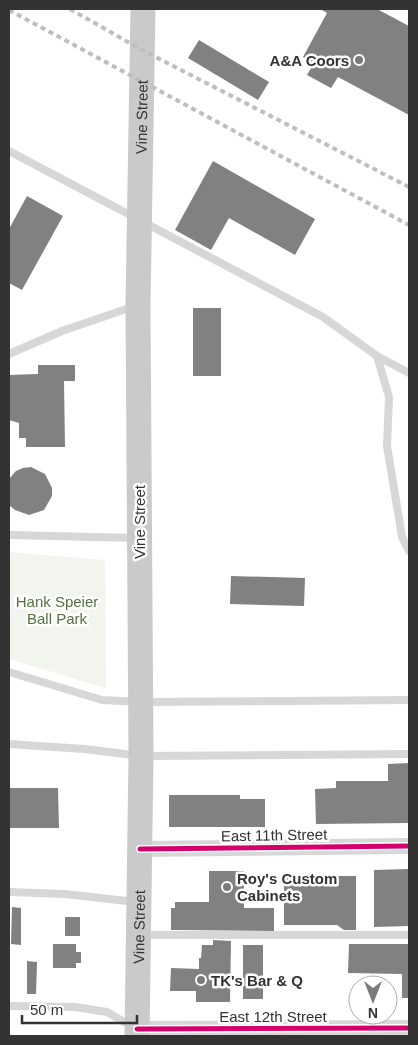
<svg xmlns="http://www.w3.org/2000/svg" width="418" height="1045" viewBox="0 0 418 1045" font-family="Helvetica,sans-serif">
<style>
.green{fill:#f1f5ed}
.building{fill:#818181}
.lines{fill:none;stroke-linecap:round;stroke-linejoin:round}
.lane{stroke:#d7d7d7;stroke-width:8}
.street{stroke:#d7d7d7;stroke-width:16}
.primary{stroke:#cacaca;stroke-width:25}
.rail{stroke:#bebebe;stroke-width:4;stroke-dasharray:5 4;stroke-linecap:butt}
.cycleway-casing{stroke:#fff;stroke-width:8}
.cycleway{stroke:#d6006c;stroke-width:5}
.poi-dot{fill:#7a7a7a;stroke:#fff;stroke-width:2}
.labels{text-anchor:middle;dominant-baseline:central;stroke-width:5;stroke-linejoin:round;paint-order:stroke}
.poi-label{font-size:15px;font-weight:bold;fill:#333;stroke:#fff;text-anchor:start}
.street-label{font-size:15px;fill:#333;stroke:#fff}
.park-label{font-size:15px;fill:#56703f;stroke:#fff}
</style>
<rect width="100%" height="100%" fill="#fff"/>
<!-- green -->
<polygon class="green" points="9,552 105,560 106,688 9,659"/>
<!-- building -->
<g class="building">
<polygon points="320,9 377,9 409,26 409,115 338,77 331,88 307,75 314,63 303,57 327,13"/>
<polygon points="199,40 269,82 258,100 188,58"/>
<polygon points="213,161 315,219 295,255 229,218 211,250 175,230"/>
<polygon points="27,196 63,216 22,290 9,283 9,229"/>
<rect x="193" y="308" width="28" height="68"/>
<polygon points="38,365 75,365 75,381 64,381 65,447 26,447 26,438 19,438 19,423 9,420 9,375 38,374"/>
<polygon points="31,467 45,474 52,488 52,496 44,510 29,515 15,510 9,505 9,479 16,471 23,468"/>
<polygon points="231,576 305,578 304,606 230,604"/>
<polygon points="409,763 409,823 316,824 315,789 336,788 336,781 388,781 388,764"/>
<polygon points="9,788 58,788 59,828 9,828"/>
<polygon points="169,795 240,795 240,799 265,799 265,827 169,827"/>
<polygon points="409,869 409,926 374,927 374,870"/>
<polygon points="209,871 244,871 244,908 274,908 274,931 171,930 171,908 175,908 175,902 209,902"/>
<polygon points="284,876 356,876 356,930 344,930 337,925 284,925"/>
<polygon points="12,907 21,908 21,945 11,944"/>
<rect x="65" y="917" width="15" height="19"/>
<polygon points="213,940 231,941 230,1002 196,1002 196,991 170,991 171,968 199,969 199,958 201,958 202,945 213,945"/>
<polygon points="53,944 76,944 76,952 81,952 81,963 76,963 76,968 53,968"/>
<polygon points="349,944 409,944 409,998 402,998 402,974 348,973"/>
<rect x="243" y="945" width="20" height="54"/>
<polygon points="27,961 37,962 36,994 27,994"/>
</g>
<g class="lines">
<!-- lane -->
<g class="lane">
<polyline points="9,151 323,317 377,356 409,373"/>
<polyline points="9,354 62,331 135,306"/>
<polyline points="377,356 389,397 387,446 402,537 409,551"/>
<polyline points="9,535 137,538"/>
<polyline points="9,672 102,700 140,702 409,700"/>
<polyline points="9,744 85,749 141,756 409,754"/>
<polyline points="9,892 65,894 136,902"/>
<polyline points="141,935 409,935"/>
<polyline points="9,1006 75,1007 107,1012 133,1027"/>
</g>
<!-- street -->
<g class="street">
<polyline points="140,849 409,846"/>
<polyline points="137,1029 409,1028"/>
</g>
<!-- primary -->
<path class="primary" id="s1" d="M137 1036 141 756 138 305 143 9"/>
<!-- rail -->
<g class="rail">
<polyline points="70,9 142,50 409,187"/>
<polyline points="9,10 409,225"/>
</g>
<!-- cycleway casing -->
<g class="cycleway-casing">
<g id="cycleway">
<polyline points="140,849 409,846"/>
<polyline points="137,1029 409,1028"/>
</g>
</g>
<!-- cycleway -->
<use href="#cycleway" class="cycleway"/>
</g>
<!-- markers -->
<g class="poi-dot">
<circle cx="359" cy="60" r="5"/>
<circle cx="227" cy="887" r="5"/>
<circle cx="201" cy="980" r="5"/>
</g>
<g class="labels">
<!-- poi labels -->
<g class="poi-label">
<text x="349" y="60" text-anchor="end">A&amp;A Coors</text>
<text x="237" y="878">Roy's Custom<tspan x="237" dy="17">Cabinets</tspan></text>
<text x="211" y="980">TK's Bar &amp; Q</text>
</g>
<!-- street labels -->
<g class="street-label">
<text stroke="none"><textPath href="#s1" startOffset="919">Vine Street</textPath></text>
<text transform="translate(139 522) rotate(-90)">Vine Street</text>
<text transform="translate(274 835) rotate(-1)">East 11th Street</text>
<text stroke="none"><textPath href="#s1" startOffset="109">Vine Street</textPath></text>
<text x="273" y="1016">East 12th Street</text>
</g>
<!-- park labels -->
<g class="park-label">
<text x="57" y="601">Hank Speier<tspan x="57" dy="17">Ball Park</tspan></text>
</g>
</g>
<!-- border -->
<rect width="418" height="1045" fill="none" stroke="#333333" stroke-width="20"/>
<!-- north arrow -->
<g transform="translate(373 1000) rotate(180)"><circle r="24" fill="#ffffff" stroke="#adadad"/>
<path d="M0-4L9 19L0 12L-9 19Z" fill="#7a7a7a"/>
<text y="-8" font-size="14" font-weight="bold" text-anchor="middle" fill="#333333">N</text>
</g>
<!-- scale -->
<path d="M22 1015v8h115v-8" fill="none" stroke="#333333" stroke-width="2.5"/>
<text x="30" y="1015" font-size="15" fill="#333333" stroke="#ffffff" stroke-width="4" paint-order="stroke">50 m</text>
</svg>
